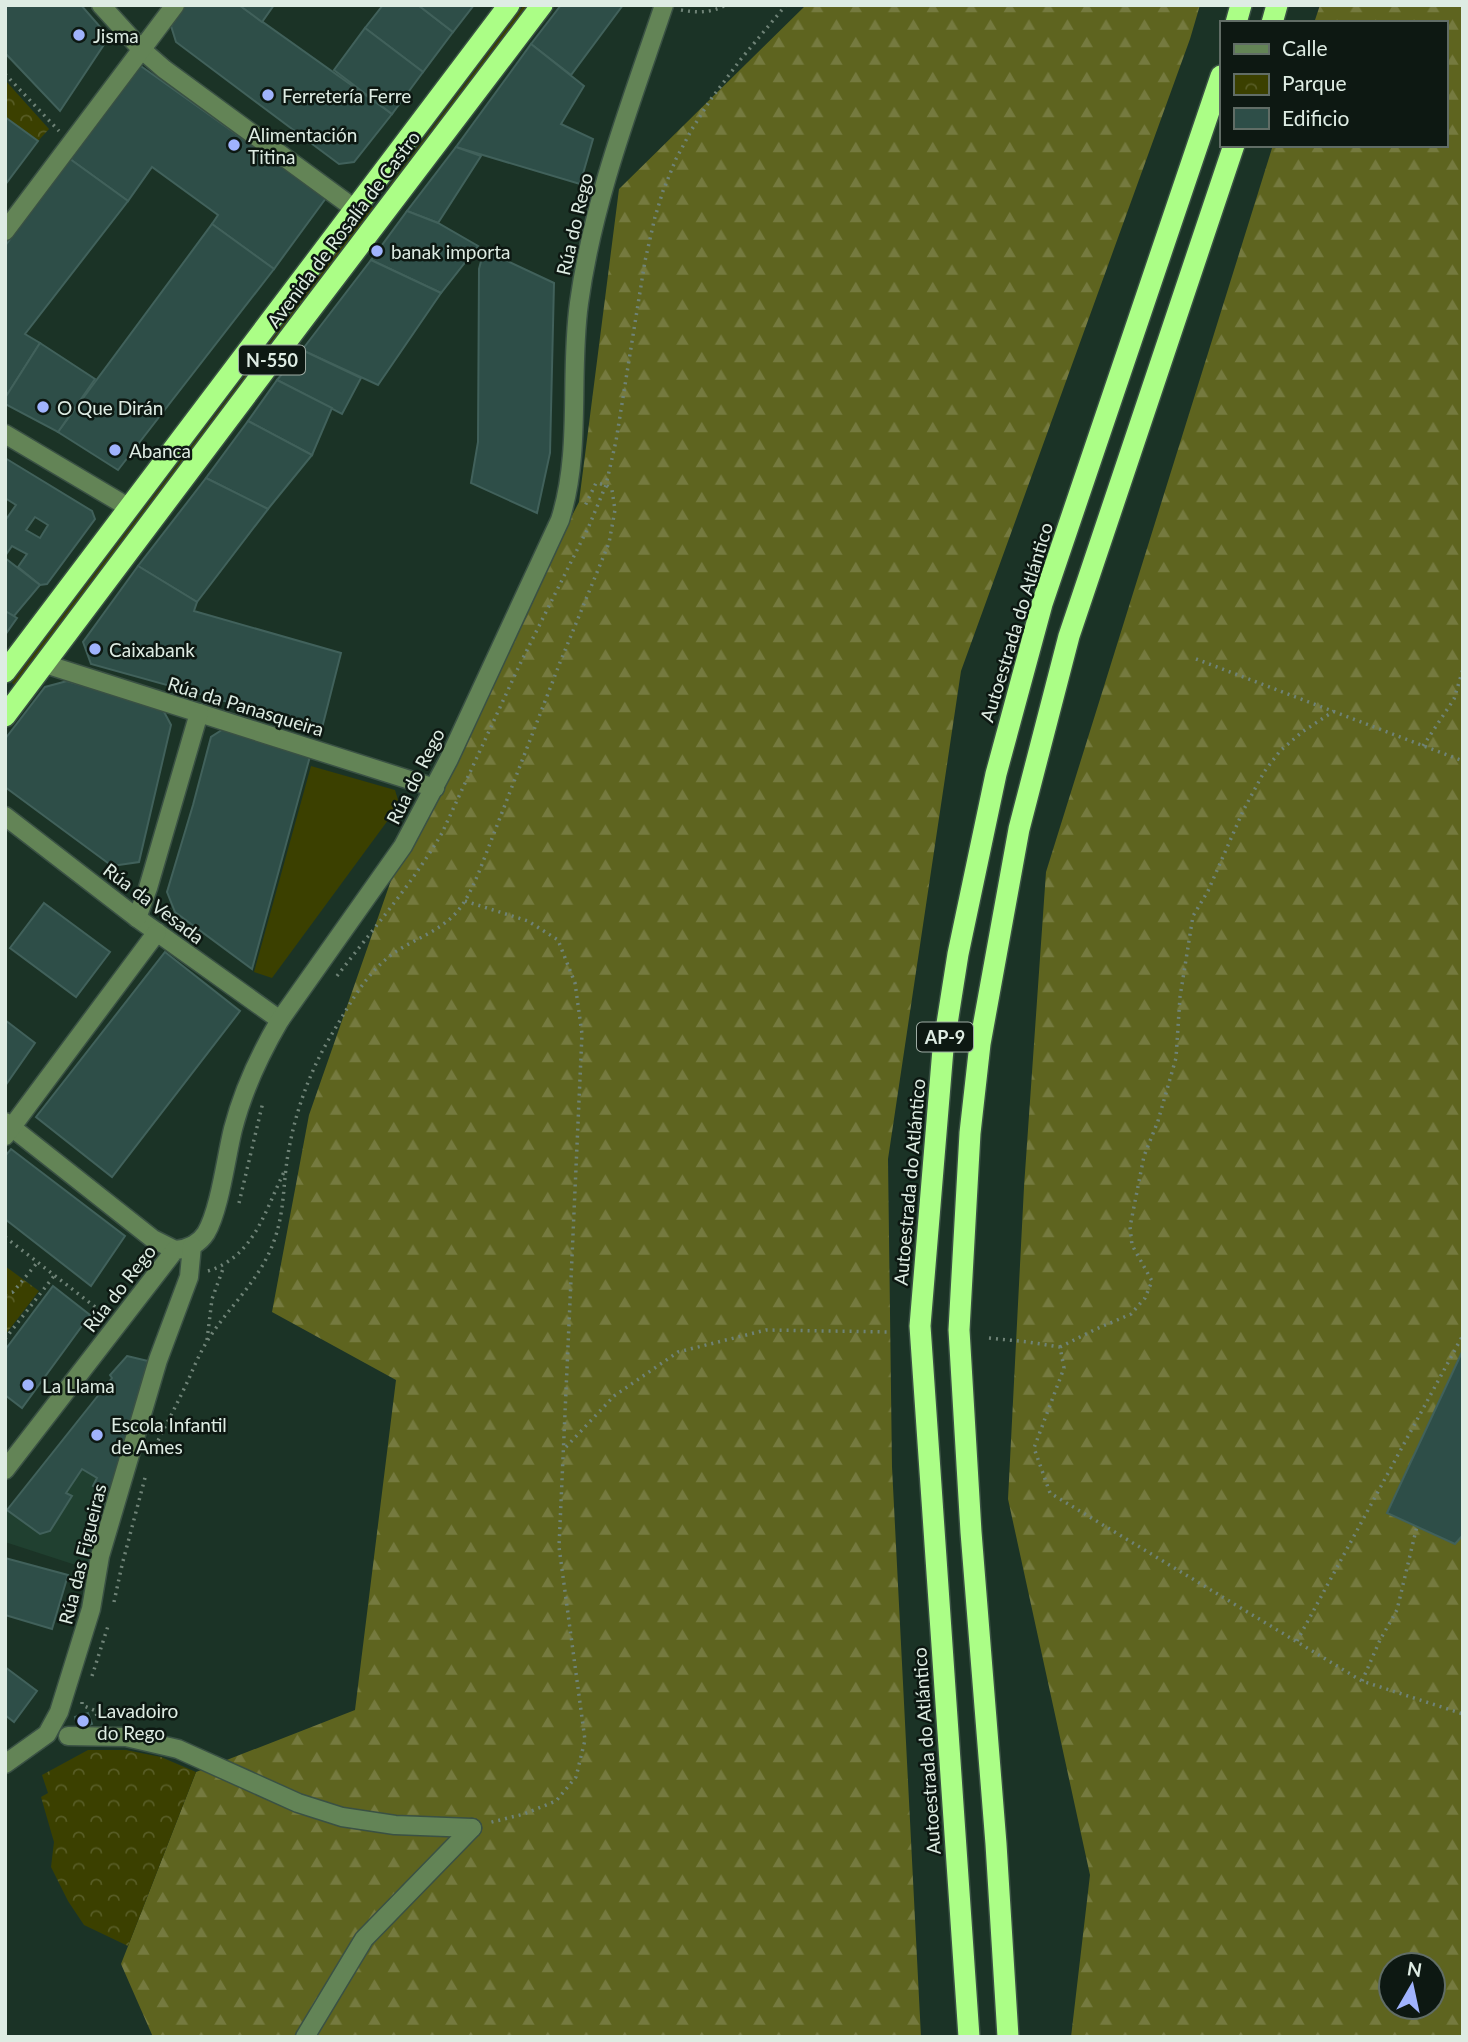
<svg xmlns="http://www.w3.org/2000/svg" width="1468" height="2042" viewBox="0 0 1468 2042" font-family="Lato,sans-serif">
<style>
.built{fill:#204030}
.forest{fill:url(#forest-firs);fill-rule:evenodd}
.park{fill:url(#park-crowns)}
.garden{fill:#3b4000}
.building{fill:#2e4e48;stroke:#41615b;stroke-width:2;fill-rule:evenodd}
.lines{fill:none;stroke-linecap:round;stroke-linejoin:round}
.minor-casing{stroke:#3a5144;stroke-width:21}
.highway-casing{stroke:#3a5144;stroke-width:24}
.path{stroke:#6f8377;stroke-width:3.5;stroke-dasharray:2 5;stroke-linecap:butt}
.minor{stroke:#638456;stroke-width:18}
.highway{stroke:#abfe86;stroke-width:21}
.poi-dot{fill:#a0b3fd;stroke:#0d1812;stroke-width:2.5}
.labels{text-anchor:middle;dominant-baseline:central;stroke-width:5;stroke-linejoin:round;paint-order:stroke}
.shield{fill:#0d1812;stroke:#9faca4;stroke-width:2}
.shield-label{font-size:18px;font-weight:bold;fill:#deece3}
.poi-label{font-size:19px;fill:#deece3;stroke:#0d1812;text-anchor:start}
.street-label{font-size:19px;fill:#deece3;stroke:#0d1812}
</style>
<defs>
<pattern id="forest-firs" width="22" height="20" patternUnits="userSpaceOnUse" patternTransform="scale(1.75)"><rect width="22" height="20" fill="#5e641f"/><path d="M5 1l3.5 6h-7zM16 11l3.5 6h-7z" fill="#757a3f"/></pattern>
<pattern id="park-crowns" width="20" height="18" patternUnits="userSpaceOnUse" patternTransform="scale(1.75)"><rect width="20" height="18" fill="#3b4000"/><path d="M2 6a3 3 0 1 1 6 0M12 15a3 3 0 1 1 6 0" fill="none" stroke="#575c25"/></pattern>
</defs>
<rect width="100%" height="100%" fill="#1b3326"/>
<!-- built -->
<polygon class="built" points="127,1356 148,1361 88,1569 5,1542 5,1512 112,1378 110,1375"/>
<!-- forest -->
<g class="forest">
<polygon points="806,5 1200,5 1190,39 961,671 888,1159 892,1467 921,2037 153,2037 121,1964 196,1772 355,1710 396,1380 272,1312 309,1115 403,846 579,502 619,189"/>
<path d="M1320 5H1463V2037H1071L1090 1875 1008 1499 1024 1187 1046 872 1273 145H1445V23H1314ZM1391 1965H1433V2007H1391Z"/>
</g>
<!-- park -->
<g class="park">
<polygon points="5,80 49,129 38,141 5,117"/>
<polygon points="5,1266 39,1291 5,1335"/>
<polygon points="88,1750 126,1750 161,1757 196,1772 128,1946 84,1925 68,1901 51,1867 54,1842 41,1797 48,1793 42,1775"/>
</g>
<!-- garden -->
<g class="garden">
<polygon points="524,5 529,5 391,189 388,187"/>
<polygon points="370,205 374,208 266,356 15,685 12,683 262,353"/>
<polygon points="311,766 395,790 398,800 394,812 272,978 254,972"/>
</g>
<!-- building -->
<g class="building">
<polygon points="5,5 81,5 109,37 60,111 5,53"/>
<polygon points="185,5 239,5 392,114 354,162 339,164 176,42 171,26"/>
<polygon points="239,5 274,5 262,22"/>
<polygon points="383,5 418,5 453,32 423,72 365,28"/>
<polygon points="418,5 474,5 453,32"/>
<polygon points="561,5 623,5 571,75 531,44"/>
<polygon points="365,28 423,72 392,114 334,70"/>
<polygon points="531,44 584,86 561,124 593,139 580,184 456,147"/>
<polygon points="138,64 326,198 274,269 212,224 218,215 152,167 128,201 70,159"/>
<polygon points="5,117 38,141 5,185"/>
<polygon points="456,147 481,156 438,223 407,211"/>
<polygon points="70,159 128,201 25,334 40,343 5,398 5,246"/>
<polygon points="407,211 438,223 478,246 441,293 371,260"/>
<polygon points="212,224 274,269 118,470 58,432"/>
<polygon points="484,250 554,283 550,453 537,513 471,483 478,442 479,269"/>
<polygon points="371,260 441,293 378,385 302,350"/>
<polygon points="40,343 95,379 58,432 5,404 5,398"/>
<polygon points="302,350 361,378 342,414 277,380"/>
<polygon points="277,380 332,408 312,455 248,421"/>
<polygon points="248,421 312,455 268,509 206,478"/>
<path d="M5 458 92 511 95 519 47 584 40 585 18 567 27 554 12 546 5 556V517L7 518 16 505 5 498ZM35 517 48 525 40 538 26 530Z"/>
<polygon points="206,478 268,509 197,602 138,566"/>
<polygon points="5,558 40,585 14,616 5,611"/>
<polygon points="138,566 197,602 194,611 341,653 322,728 91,664 83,642"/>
<polygon points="5,611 17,618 5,635"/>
<polygon points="67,681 162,708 171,725 139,862 112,866 5,787 5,739 45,687"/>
<polygon points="228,726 312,749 252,969 175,912 167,892 193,805 211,737"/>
<polygon points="44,903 110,952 76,997 10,948"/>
<polygon points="165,952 240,1011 112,1177 36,1117"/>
<polygon points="5,1020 35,1043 5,1086"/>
<polygon points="11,1149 125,1236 91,1286 5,1219 5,1156"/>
<polygon points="53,1286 90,1315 22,1408 5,1395 5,1350"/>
<polygon points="1463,1350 1463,1535 1455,1544 1387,1513"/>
<polygon points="127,1356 148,1361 110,1492 93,1486 97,1478 82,1469 66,1493 72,1496 50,1531 40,1534 7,1510 112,1378 110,1375"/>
<polygon points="5,1558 68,1575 52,1629 5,1615"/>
<polygon points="5,1667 37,1691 14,1722 5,1715"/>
<polygon points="88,1713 92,1724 78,1729 75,1717"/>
</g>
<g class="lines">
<!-- minor casing -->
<g class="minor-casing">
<g id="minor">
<polyline points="101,5 141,49 164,69 355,209"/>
<polyline points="5,231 175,5"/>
<polyline points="5,434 128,507"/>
<polyline points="45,664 435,788"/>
<polyline points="5,816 137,918 280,1020"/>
<polyline points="137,918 148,888 199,713"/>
<polyline points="5,1122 153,1239 175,1250"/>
<polyline points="5,1136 157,932"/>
<path d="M5 1470 175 1250C188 1249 199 1244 206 1233 220 1209 226 1157 233 1129 243 1090 260 1054 280 1020L403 846 449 759 560 520C582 451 569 375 579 303 593 200 631 103 664 5"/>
<polyline points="68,1736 126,1737 178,1749 298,1803 342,1817 395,1825 472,1828"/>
<polyline points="5,1764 47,1734 59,1712 91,1609 100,1556 158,1360 189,1277 192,1246"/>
<polyline points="305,2037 364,1939 472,1828"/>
</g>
</g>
<!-- highway casing -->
<g class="highway-casing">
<g id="highway">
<polyline points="1236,23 1241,5"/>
<polyline points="1272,23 1277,5"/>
<polyline points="5,672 509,5"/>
<polyline points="5,716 302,321 542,5"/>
<polyline points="969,2037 920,1326 943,1049 958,954 996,774 1042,604 1221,76"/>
<polyline points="1008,2037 996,1844 971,1532 959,1330 970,1133 980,1044 1019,829 1069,636 1234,145"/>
</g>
</g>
<!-- path -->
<g class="path">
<path d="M681 10C697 13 711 13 726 5"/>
<polyline points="5,74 59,131"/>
<polyline points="1196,659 1463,761"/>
<polyline points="1423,746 1454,699 1463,669"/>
<polyline points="465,901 528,921 558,940 575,983 582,1034 559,1547 585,1740 576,1777 556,1801 524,1814 488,1823"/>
<path d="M337 976C373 929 412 884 442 833L520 664 589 526 606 485 616 441 645 261 655 217 663 191 676 159 692 129 711 99 741 59 786 5"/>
<polyline points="239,1203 263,1102"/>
<polyline points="5,1237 103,1313"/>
<path d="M208 1271C255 1256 265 1210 285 1170"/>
<polyline points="5,1294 13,1292 37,1263"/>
<polyline points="989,1338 1028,1342 1060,1347 1064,1368 1034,1448 1050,1493 1362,1681 1463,1714"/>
<polyline points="5,1339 54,1276"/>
<polyline points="207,1340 212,1299 224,1266"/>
<polyline points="1060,1347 1096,1329 1131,1314 1145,1298 1152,1281 1132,1245 1130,1227 1144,1156 1158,1121 1176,1058 1180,997 1193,916 1208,891 1243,811 1264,772 1280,751 1302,732 1334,711"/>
<polyline points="566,1447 614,1396 678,1352 766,1330 891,1332"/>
<path d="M152 1453C162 1432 173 1412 183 1391 191 1375 197 1358 206 1343 227 1308 260 1281 274 1241 283 1216 283 1195 286 1168 292 1120 309 1070 335 1029 349 1005 364 978 385 960 405 942 432 936 452 917 465 905 472 888 479 872L561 660 609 543 615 510 612 490 606 485 596 483 584 508"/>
<polyline points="114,1602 122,1565 146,1474"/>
<polyline points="1297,1641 1463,1335"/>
<polyline points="92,1676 108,1626"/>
<polyline points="1362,1681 1380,1640 1397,1610 1417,1526"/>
<polyline points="82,1702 82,1705 96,1711 97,1717"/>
</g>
<!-- minor -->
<use href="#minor" class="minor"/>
<!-- highway -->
<use href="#highway" class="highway"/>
</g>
<!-- markers -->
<g class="poi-dot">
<circle cx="79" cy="35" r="7"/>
<circle cx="268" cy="95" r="7"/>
<circle cx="234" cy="145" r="7"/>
<circle cx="377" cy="251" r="7"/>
<circle cx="43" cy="407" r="7"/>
<circle cx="115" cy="450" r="7"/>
<circle cx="95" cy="649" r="7"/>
<circle cx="28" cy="1385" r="7"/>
<circle cx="97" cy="1435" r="7"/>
<circle cx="83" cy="1721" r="7"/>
</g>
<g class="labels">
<!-- shield labels -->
<g class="shield">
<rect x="239" y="345.5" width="66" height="29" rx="5"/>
<rect x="917" y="1022.5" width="56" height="29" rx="5"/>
</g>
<g class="shield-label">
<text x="272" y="360">N-550</text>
<text x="945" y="1037">AP-9</text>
</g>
<!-- poi labels -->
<g class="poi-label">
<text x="93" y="35">Jisma</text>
<text x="282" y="95">Ferretería Ferre</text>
<text x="248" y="134">Alimentación<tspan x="248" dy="22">Titina</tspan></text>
<text x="391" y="251">banak importa</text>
<text x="57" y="407">O Que Dirán</text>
<text x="129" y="450">Abanca</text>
<text x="109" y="649">Caixabank</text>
<text x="42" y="1385">La Llama</text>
<text x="111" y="1424">Escola Infantil<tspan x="111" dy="22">de Ames</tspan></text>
<text x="97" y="1710">Lavadoiro<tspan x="97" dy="22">do Rego</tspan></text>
</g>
<!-- street labels -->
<g class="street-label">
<text transform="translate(574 224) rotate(-77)">Rúa do Rego</text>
<text transform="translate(343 229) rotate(-53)">Avenida de Rosalía de Castro</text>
<text transform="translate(1016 622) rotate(-73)">Autoestrada do Atlántico</text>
<text transform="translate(246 706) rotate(17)">Rúa da Panasqueira</text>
<text transform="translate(415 776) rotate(-63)">Rúa do Rego</text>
<text transform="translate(154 903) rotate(37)">Rúa da Vesada</text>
<text transform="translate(909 1182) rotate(-85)">Autoestrada do Atlántico</text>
<text transform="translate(119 1288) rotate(-52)">Rúa do Rego</text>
<text transform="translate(82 1554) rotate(-76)">Rúa das Figueiras</text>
<text transform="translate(926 1751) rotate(-94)">Autoestrada do Atlántico</text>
</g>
</g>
<!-- border -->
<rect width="1468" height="2042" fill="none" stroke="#deece3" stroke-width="14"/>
<!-- legend -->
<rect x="1220" y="21" width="228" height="126" fill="#0d1812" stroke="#616d66" stroke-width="2"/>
<rect x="1234" y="44" width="35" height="10" fill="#638456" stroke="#616d66" stroke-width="2"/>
<text x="1282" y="56" font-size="21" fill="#deece3">Calle</text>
<rect x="1234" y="74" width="35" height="21" fill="url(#park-crowns)" stroke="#616d66" stroke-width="2"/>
<text x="1282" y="91" font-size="21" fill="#deece3">Parque</text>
<rect x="1234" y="108" width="35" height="21" fill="#2e4e48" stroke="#616d66" stroke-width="2"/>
<text x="1282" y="126" font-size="21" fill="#deece3">Edificio</text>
<!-- north arrow -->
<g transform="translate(1412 1986) rotate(9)"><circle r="33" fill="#0d1812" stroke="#616d66" stroke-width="2"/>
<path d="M0-5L12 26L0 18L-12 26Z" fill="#a0b3fd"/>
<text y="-10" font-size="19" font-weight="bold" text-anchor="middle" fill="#deece3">N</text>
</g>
</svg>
